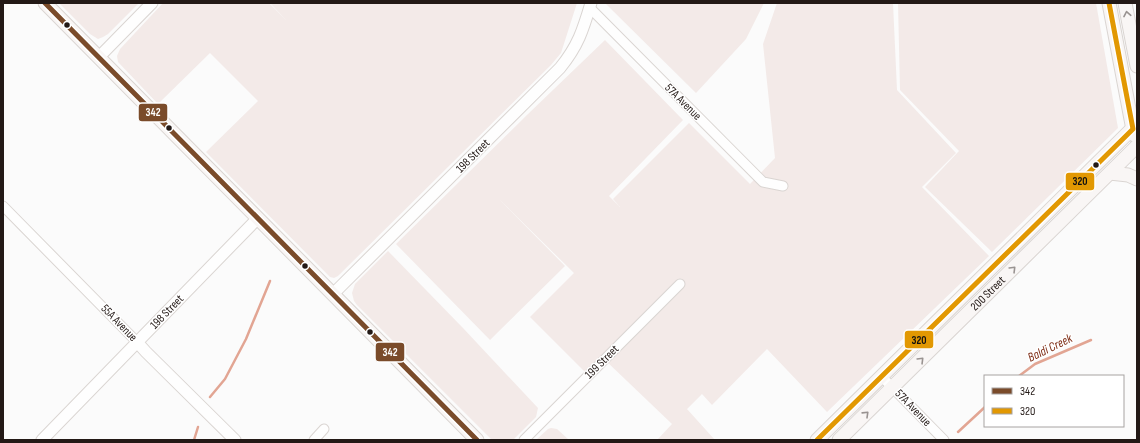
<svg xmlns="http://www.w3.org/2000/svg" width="1140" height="443" viewBox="0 0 1140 443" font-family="'Sofia Sans Condensed',sans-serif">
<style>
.built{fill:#f3eae8}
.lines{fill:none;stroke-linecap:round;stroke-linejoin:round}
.stream{stroke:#e2a593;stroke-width:2.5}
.minor-casing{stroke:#dad5d2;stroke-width:11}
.tertiary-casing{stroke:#dad5d2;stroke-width:13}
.secondary-casing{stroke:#dad5d2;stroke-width:15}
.minor{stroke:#fefefe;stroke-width:9}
.tertiary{stroke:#fefefe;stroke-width:11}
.secondary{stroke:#f9f6f5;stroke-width:13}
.bus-1-casing{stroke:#fff;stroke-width:8}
.bus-2-casing{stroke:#fff;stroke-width:8}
.bus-1{stroke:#7a4b2a;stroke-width:5}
.bus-2{stroke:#e29802;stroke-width:5}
.oneway{stroke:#999391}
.bus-dot{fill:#231916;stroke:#fff;stroke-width:1.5}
.labels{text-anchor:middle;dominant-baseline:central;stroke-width:3;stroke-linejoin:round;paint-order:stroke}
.street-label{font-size:12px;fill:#231916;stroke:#fff}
.water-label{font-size:13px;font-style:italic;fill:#803019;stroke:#fff}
.line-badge{stroke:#fff;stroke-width:1.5}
.badge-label{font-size:11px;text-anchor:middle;font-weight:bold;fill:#fff}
.pale-badge-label{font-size:11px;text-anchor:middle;font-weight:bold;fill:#111}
</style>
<rect width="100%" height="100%" fill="#fbfbfb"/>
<!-- built -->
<g class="built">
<polygon points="59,3 139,3 108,34 103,37 98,39 90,34"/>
<polygon points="163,3 269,3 287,21 270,3 577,3 561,53 551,65 338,276 334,278 330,277 206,152 258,101 210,53 158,104 118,62 117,56 120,49"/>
<polygon points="605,3 764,3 746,39 696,93"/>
<polygon points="777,3 893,3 897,90 956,153 922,187 989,256 827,412 767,349 712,405 702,394 687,409 715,440 657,440 672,424 605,360 589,376 530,317 574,273 499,199 565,266 490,340 396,244 528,114 605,40 683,120 609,196 620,207 613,199 689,123 750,184 775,158 763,44"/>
<polygon points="898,3 1096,3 1118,128 992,252 925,187 959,151 900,90"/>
<polygon points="388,251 463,328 538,408 536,417 513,440 491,439 357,305 354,301 352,293 355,284"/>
<polygon points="551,428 557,429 569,440 536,440 548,429"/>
</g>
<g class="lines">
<!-- stream -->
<g class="stream">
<polyline points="1019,376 1035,364 1091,340"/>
<polyline points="210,397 225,379 246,339 270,281"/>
<polyline points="958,432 985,407"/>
<polyline points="194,440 198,427"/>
</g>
<!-- minor casing -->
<g class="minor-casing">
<g id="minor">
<polyline points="590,8 763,182 783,186"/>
<polyline points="3,206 137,342"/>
<polyline points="881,376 944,440"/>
<polyline points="314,440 324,429"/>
<polyline points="524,440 680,284"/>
</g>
</g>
<!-- tertiary casing -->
<g class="tertiary-casing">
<g id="tertiary">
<polyline points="99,57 152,3"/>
<path d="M333 294 560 68C578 46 583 30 591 3"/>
<polyline points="137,342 146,352 235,440"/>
<polyline points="42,440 258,218"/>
</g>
</g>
<!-- secondary casing -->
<g class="secondary-casing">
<g id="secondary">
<polyline points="45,3 477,440"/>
<polyline points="1109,3 1134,135"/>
<polyline points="1125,3 1137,66"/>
<polyline points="1110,173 1128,175 1137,179"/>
<polyline points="817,440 1137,124"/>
<path id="s1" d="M839 440 1137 146"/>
</g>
</g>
<!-- minor -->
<use href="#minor" class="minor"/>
<!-- tertiary -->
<use href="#tertiary" class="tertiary"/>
<!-- secondary -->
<use href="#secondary" class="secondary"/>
<!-- bus-1 casing -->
<g class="bus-1-casing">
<polyline id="bus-1" points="45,3 477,440"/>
</g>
<!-- bus-2 casing -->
<g class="bus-2-casing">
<polyline id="bus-2" points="817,440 1133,129 1109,3"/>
</g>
<!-- bus-1 -->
<use href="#bus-1" class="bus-1"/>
<!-- bus-2 -->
<use href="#bus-2" class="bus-2"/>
</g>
<!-- one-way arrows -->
<defs><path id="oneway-chevron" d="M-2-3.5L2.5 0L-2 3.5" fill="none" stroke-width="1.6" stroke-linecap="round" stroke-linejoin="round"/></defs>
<g class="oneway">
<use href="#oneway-chevron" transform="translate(1127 14) rotate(-101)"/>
<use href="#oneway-chevron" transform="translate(1013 269) rotate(-45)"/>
<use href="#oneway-chevron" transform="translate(921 360) rotate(-45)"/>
<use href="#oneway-chevron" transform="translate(866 414) rotate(-44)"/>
</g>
<!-- markers -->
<g class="bus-dot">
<circle cx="67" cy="25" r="3.5"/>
<circle cx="169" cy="128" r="3.5"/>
<circle cx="1096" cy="165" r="3.5"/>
<circle cx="305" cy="266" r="3.5"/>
<circle cx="370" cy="332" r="3.5"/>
</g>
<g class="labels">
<!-- street labels -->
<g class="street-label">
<text transform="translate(683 102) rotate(45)">57A Avenue</text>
<text transform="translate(473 156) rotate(-45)">198 Street</text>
<text stroke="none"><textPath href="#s1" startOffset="209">200 Street</textPath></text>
<text transform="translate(167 312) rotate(-46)">198 Street</text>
<text transform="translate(119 323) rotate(46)">55A Avenue</text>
<text transform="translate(602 362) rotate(-45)">199 Street</text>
<text transform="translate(913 408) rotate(46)">57A Avenue</text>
</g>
<!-- water labels -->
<g class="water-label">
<text transform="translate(1050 348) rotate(-26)">Baldi Creek</text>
</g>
</g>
<g class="line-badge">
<rect x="138" y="103" width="30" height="19" rx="4" fill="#7a4b2a"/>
<rect x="1065" y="172" width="30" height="19" rx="4" fill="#e29802"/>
<rect x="904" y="330" width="30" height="19" rx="4" fill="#e29802"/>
<rect x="375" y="342" width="30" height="20" rx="4" fill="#7a4b2a"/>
</g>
<g class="badge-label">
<text x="153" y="116">342</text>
<text x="390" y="356">342</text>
</g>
<g class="pale-badge-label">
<text x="1080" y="185">320</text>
<text x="919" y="344">320</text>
</g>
<!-- border -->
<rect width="1140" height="443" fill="none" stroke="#231916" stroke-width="8"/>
<!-- legend -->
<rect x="984" y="375" width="140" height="52" fill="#ffffff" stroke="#a7a3a2"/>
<rect x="992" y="388" width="20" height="6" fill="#7a4b2a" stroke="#a7a3a2"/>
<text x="1020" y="395" font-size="12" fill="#231916">342</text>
<rect x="992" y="408" width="20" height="6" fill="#e29802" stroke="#a7a3a2"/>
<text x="1020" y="415" font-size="12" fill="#231916">320</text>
</svg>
